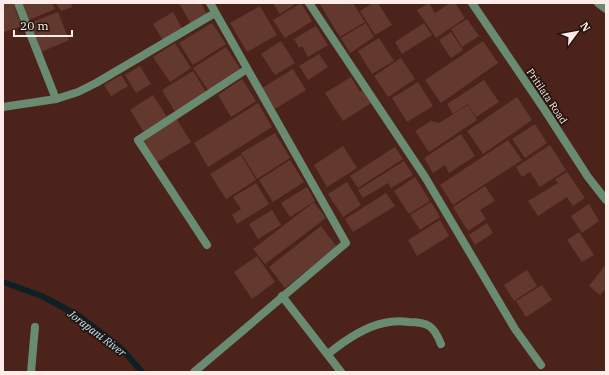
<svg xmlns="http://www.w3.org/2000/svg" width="609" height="375" viewBox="0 0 609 375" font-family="'IBM Plex Serif',serif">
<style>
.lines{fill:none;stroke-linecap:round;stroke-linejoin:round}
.stream{stroke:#0e2024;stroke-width:6}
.building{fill:#63382f}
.minor{stroke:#688b71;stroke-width:8}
.tertiary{stroke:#688b71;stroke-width:8}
.labels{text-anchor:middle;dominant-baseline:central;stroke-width:3.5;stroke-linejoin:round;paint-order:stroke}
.street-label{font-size:10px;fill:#fdece8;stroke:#25130f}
.water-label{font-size:11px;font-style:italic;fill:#b4edfa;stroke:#25130f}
</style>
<rect width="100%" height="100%" fill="#4b231a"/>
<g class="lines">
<!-- stream -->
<polyline class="stream" points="3,282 42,296 79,316 122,349 142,372"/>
</g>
<!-- building -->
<g class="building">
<polygon points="3,3 13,3 22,26 4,32"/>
<polygon points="22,3 52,3 55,9 29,20"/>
<polygon points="56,3 71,3 72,7 61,11"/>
<polygon points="179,3 201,3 207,15 191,24"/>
<polygon points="273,3 297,3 280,14"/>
<polygon points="301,3 312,21 285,38 273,20"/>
<polygon points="319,3 349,3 350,5 353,3 365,22 340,37"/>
<polygon points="373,3 378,3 392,25 375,35 360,11"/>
<polygon points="429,3 435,13 450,3 455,3 465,18 436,38 417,10"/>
<polygon points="260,6 277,35 247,52 230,23"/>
<polygon points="58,12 69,40 41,52 30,23"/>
<polygon points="173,12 183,30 164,42 153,24"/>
<polygon points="467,19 479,36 462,47 451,29"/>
<polygon points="212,23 226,44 193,65 179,43"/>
<polygon points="366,23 374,37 350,53 341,38"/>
<polygon points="424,23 432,35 402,54 395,42"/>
<polygon points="316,26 328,45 308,57 302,46 299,48 294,39"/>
<polygon points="451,32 463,50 451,58 439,40"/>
<polygon points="379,38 394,61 372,74 358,51"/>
<polygon points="281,41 295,63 275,75 261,54"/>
<polygon points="483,41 498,63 441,103 425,80"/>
<polygon points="175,43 191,68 170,82 153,57"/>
<polygon points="226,47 241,70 208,90 193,68"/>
<polygon points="319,54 328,67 308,80 299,66"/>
<polygon points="401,58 415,79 388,97 374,76"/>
<polygon points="140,66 151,84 136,93 125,75"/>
<polygon points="293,69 306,90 275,109 262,88"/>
<polygon points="193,71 206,92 175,112 162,90"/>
<polygon points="121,75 128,86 111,96 104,85"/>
<polygon points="351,77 360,92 362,90 371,103 343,121 325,93"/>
<polygon points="242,79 256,101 231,117 218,95"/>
<polygon points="484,80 499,102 476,117 468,104 453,114 447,104"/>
<polygon points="418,82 433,106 407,122 392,98"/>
<polygon points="153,95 167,117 144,132 130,110"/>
<polygon points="517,97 532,120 483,154 467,131"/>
<polygon points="258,103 272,127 208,167 194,143"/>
<polygon points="468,105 477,120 429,152 415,131 431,121 439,123"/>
<polygon points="176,118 191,142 156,163 142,140"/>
<polygon points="535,124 547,143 525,158 512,139"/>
<polygon points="275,133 290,158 257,179 241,153"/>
<polygon points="461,134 475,156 449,173 445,165 433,173 424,158"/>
<polygon points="508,140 522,160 453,205 440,185"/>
<polygon points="550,145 566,170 540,187 530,172 522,177 516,167"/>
<polygon points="343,146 357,168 327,187 314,165"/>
<polygon points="395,147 403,159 358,188 350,176"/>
<polygon points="241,155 256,180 226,199 210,174"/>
<polygon points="290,160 304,182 273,202 259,180"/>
<polygon points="404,161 413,175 391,188 388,183 363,198 358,190"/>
<polygon points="567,172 585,198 573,206 567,197 538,216 528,201 558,183 555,179"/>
<polygon points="415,177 430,201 409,214 394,191"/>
<polygon points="347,182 361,205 343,217 328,194"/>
<polygon points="256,183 269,204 237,224 232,215 241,209 233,197"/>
<polygon points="485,186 495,201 480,210 486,219 468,231 453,207"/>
<polygon points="307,187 315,201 290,217 281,203"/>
<polygon points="386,193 395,206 353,232 345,219"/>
<polygon points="314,202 326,218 265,264 253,249"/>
<polygon points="431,202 440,217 420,230 410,215"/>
<polygon points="589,204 599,221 582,233 571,216"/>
<polygon points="272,210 281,225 258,239 249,224"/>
<polygon points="440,220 449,236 417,256 408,240"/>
<polygon points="487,223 493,233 475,245 469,235"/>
<polygon points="321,226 337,247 285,288 269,267"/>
<polygon points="579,232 594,255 582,262 567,240"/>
<polygon points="257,256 275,282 252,299 234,272"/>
<polygon points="606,264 606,289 600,295 589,286"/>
<polygon points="527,270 537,286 514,301 504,285"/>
<polygon points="542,285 552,300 526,317 516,301"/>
</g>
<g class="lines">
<!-- minor -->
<g class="minor">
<polyline points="18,3 56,99"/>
<polyline points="309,3 425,177 515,329 541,365"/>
<polyline points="598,3 606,9"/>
<polyline points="3,107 56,99 78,92 96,83 215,13"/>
<polyline points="207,245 138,140 247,69"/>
<polyline points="282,296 341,372"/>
<path d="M328 354C344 341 364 327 384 323 392 321 401 321 409 322 428 322 434 326 441 344"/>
<polyline points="31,372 35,327"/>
<polyline points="194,372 346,243 210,3"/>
</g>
<!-- tertiary -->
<polyline class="tertiary" points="472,3 544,109 588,177 606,200"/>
</g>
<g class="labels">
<!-- street labels -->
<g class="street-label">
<text transform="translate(547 96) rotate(56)">Pritilata Road</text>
</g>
<!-- water labels -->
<g class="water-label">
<text transform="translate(97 333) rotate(37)">Jorapani River</text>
</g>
</g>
<!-- border -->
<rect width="609" height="375" fill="none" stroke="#fdece8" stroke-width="8"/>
<!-- north arrow -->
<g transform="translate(577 32) rotate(58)" stroke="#25130f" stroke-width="3" paint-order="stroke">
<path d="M0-3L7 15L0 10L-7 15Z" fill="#fdece8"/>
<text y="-6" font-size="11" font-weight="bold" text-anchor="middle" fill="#fdece8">N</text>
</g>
<!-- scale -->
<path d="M14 30v6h58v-6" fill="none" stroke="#fdece8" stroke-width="2"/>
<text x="20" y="30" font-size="12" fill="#fdece8" stroke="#25130f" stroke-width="3" paint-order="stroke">20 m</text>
</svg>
